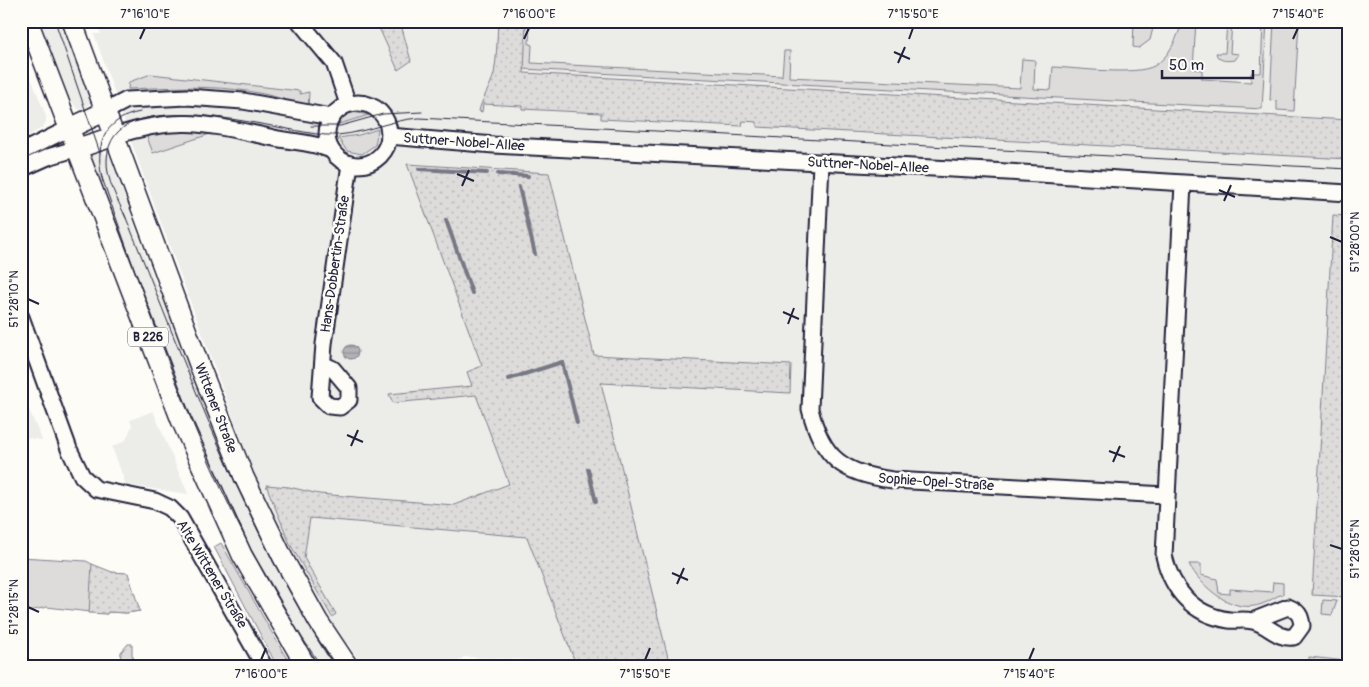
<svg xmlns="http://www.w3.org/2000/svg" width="1369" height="687" viewBox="0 0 1369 687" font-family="Pangolin,sans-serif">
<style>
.built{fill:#ecece9}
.green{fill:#dddcdb;stroke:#807f8b}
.park{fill:url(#park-dots);stroke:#807f8b}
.water{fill:url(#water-rules);stroke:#787885}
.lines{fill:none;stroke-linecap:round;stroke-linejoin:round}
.stream{stroke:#787885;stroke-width:4}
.minor-casing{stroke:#22223b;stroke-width:19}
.major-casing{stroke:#22223b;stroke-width:22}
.minor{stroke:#fdfcf7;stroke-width:15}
.major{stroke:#fdfcf7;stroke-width:19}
.tram{stroke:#22223b;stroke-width:1}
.ticks{fill:none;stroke:#22223b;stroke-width:2}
.labels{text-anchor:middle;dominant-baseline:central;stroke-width:5;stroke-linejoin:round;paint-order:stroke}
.shield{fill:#fdfcf7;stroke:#646373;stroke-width:1}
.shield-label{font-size:12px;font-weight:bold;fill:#22223b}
.street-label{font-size:14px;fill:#22223b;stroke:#fdfcf7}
.neatline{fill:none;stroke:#22223b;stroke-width:2}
.ticks-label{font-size:12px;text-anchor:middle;fill:#22223b}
</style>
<defs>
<pattern id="park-dots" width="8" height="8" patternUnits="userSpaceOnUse" patternTransform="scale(1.25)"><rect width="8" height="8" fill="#dddcdb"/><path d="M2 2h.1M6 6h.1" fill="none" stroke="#bdbcbd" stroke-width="1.8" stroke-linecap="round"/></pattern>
<pattern id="water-rules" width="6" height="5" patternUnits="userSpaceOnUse" patternTransform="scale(1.25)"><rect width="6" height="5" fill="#b2b2b7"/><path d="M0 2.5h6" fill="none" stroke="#909096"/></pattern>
</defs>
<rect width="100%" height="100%" fill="#fdfcf7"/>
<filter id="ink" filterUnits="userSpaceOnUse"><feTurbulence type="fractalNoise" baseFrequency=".02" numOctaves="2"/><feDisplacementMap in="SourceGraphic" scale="10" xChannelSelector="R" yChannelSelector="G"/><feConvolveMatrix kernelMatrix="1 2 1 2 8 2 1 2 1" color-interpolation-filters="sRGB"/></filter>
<g filter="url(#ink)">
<!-- built -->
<g class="built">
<polygon points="40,21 65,21 92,100 88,106 79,110 71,101"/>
<polygon points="96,21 1348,21 1348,666 589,666 587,663 464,657 453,666 362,666 348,644 342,647 295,567 249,460 137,158 94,34 101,34"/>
<polygon points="21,53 46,116 46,122 42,128 21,140"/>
<polygon points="102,152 110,157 154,279 340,666 315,666 257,569 188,419 90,162 91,156"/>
<polygon points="21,391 42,440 21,437"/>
<polygon points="153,411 188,494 126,485 112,447 126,440 132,426 130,420"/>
</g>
<!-- green -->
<g class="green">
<path d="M526 21H530L529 44 532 45 531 63 782 76 784 51H790L789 77 1020 88 1022 59 1035 60 1034 89 1051 90 1053 67C1075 68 1136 76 1154 66 1170 57 1177 37 1183 21H1196L1193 69 1202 70V79L1251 82V73H1261L1263 21H1267L1262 109 523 69Z"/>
<polygon points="1134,21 1139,21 1139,26 1154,24 1150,40 1139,48 1133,47"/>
<path d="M1227 21H1232L1230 53 1239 54 1235 60C1228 61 1218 62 1216 53H1225Z"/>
<polygon points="1274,21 1299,21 1294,111 1277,110 1277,101 1270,100"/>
<path d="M151 74 300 91V94L309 92 308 109C297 107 287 100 276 97 228 84 176 87 128 89L129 82Z"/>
<polygon points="353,112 369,115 339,124 343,117"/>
<polygon points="378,129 375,145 362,154 347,151 338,138 359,135"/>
<polygon points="180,130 213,133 153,153 147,137 164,131"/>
<polygon points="221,543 284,654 292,666 277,666 214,547"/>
<polygon points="21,557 86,561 92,564 140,611 126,613 108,612 107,614 47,607 21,613"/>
<path d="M1189 564H1201V575L1217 579 1219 593 1230 594V589L1272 592 1273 582 1283 583V594C1275 596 1269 602 1262 604 1233 615 1201 587 1189 564Z"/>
<polygon points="1323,600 1337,601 1332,615 1322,614"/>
<polygon points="128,644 132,644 132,655 135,661 133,665 123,666 120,663 121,652"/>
</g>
<!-- park -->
<g class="park">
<polygon points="376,21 400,21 411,61 398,70"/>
<path d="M498 21H526L524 73 1348 120V159L757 127V122L743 121 742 126 601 119V113L522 109V106L483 104 482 112 479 111C481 101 491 85 494 74 497 57 497 38 498 21Z"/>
<polygon points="407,164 549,173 594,355 791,365 790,393 601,383 670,666 589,666 587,663 575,662 527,537 310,518 304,558 336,614 332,617 290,544 266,485 289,487 319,494 454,505 509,484 476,395 393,403 389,394 472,386 467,372 482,366"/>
<polygon points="1333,215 1348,216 1348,597 1312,595"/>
<polygon points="92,564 112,572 128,573 140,611 126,613 108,612 107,614 89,613"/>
<polygon points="1309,657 1347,661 1347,666 1309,666"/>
</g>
<!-- water -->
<circle class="water" cx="351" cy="352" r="7"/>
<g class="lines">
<!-- stream -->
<g class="stream">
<polyline points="419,169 487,173"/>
<polyline points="498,174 528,176"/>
<polyline points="519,187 535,254"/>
<polyline points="446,220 472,293"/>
<polyline points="509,379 562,362 577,423"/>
<polyline points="588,469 596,502"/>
</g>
<!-- minor casing -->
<g class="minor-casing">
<g id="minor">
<polyline points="299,21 334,63 348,104"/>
<circle cx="358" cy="134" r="31"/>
<polyline points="106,111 127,100 187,97 243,101 331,117"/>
<path d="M115 136C180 114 210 125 274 138 293 142 313 142 331 150"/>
<polyline points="389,136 494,145 990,171 1348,193"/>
<polyline points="21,152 68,129"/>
<path d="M821 163 810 409C822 458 843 474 893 480L1166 495"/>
<polyline points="21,169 48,157 75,149"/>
<path d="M1183 184 1164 556C1172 590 1193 615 1229 620 1236 621 1244 619 1252 621 1268 624 1278 640 1294 637L1302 626C1301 615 1298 611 1288 607L1252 621"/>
<polyline points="21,317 69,449 82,476 96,489 155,501 170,508 180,518 264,666"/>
<polyline points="323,364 333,369 349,388 349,400 340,407 329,406 320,397 324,344 350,164"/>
</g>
</g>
<!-- major casing -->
<g class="major-casing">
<g id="major">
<polyline points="28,21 181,420 242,555 306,666"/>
<polyline points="72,21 200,367 244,477 283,558 318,621 348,666"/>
<polyline points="68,129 106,111"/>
<polyline points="75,149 115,136"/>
</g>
</g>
<!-- minor -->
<use href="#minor" class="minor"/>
<!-- major -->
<use href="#major" class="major"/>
<!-- tram -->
<g class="tram">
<polyline points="55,21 100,153"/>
<polyline points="311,126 340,126 383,114 422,112"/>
<path d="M101 175C161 344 218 518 321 666"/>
<path d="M103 182C94 148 102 119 140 112"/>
<path d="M124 213C187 367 243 526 334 666"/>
<path d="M126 218C118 200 106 180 107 160 109 78 280 132 326 135 358 137 387 120 419 118L1348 169"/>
</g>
</g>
</g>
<!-- ticks -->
<path class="ticks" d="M140 39 145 28M524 39 529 28M909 39 913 28M1293 39 1298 28M894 52 910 59M898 63 905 47M457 174 474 181M462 186 469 170M1219 190 1235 197M1224 201 1231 185M1330 237 1342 242M28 299 39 304M783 312 799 319M788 324 794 308M347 435 363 442M351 446 358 430M1109 451 1125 457M1113 462 1120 446M1330 545 1342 549M672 573 688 580M677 584 684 568M28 607 39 612M261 660 266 648M645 660 650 648M1029 660 1034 648"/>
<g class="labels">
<!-- shield labels -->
<rect class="shield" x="128" y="327.5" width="40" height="19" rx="4"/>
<g class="shield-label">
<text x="148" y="337">B 226</text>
</g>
<!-- street labels -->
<g class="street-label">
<text transform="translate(464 142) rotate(4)">Suttner-Nobel-Allee</text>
<text transform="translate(868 165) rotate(3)">Suttner-Nobel-Allee</text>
<text transform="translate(335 264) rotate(-82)">Hans-Dobbertin-Straße</text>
<text transform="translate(216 408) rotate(69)">Wittener Straße</text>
<text transform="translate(936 482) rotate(4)">Sophie-Opel-Straße</text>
<text transform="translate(212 574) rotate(59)">Alte Wittener Straße</text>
</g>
</g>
<!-- margin -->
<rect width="1369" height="687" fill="none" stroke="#fdfcf7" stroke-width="55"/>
<!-- scale -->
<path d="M1162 70v8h91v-8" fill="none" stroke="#22223b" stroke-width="2.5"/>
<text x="1169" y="70" font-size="15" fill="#22223b" stroke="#fdfcf7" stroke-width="4" paint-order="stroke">50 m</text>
<rect x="28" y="28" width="1314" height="632" class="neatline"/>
<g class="ticks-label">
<text x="145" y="18">7°16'10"E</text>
<text x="529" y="18">7°16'00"E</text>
<text x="913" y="18">7°15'50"E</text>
<text x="1298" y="18">7°15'40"E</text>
<text transform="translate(1355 242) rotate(-90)" y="4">51°28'00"N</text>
<text transform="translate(14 299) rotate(-90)" y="4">51°28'10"N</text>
<text transform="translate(1355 549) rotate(-90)" y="4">51°28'05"N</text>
<text transform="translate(14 607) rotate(-90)" y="4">51°28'15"N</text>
<text x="261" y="678">7°16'00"E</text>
<text x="645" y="678">7°15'50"E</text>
<text x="1029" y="678">7°15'40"E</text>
</g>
</svg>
